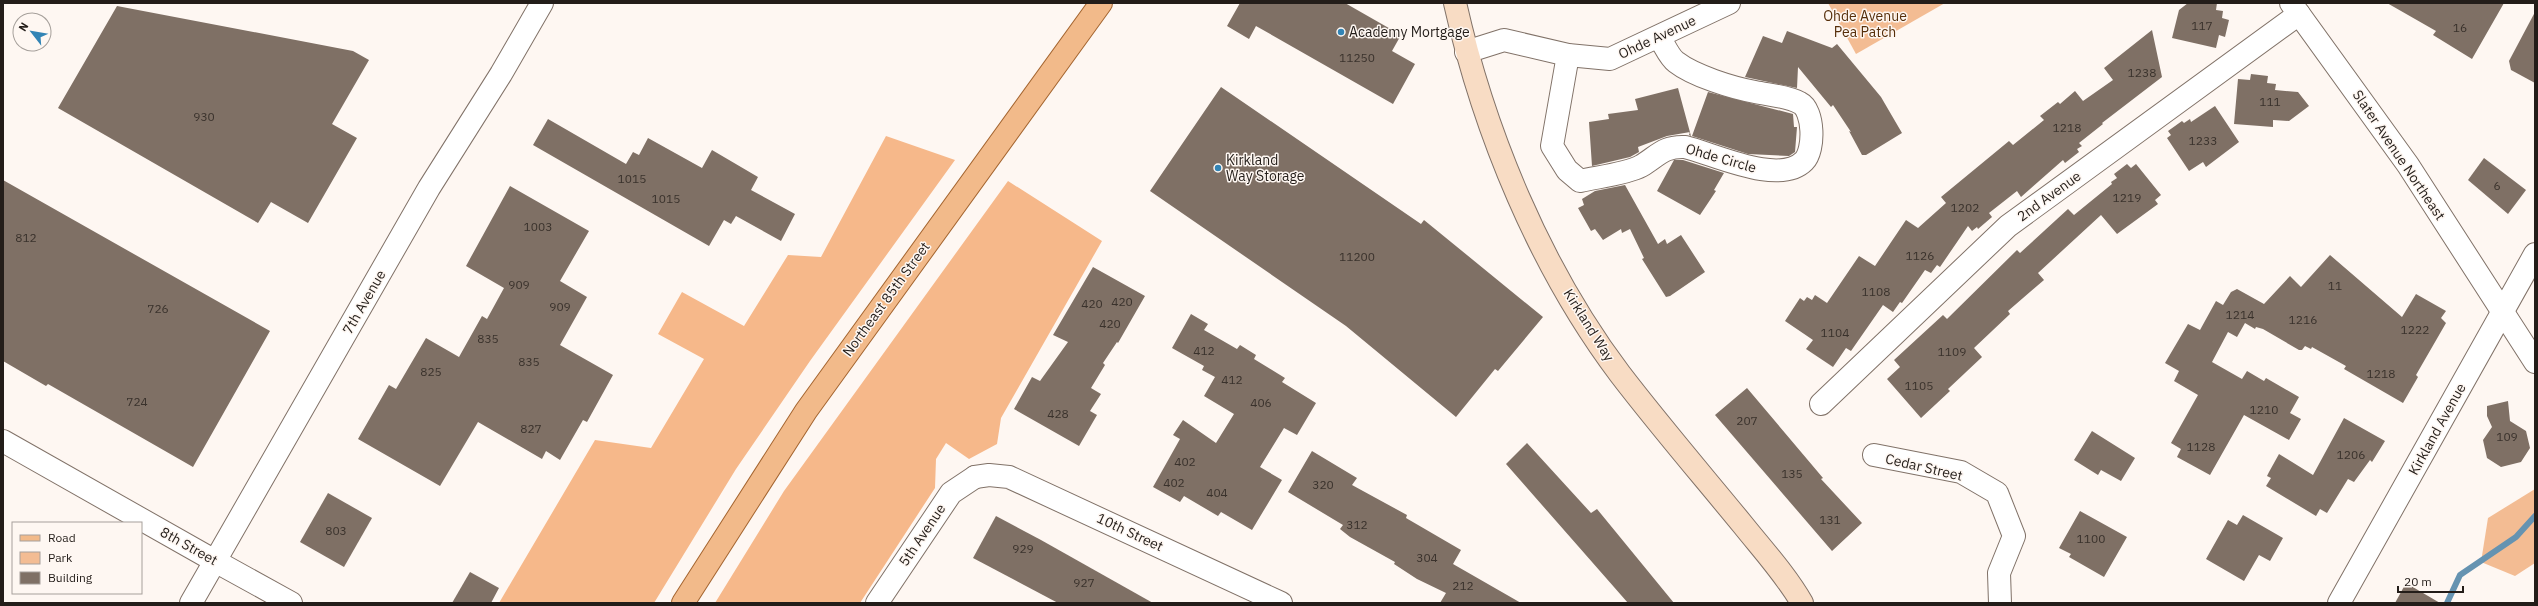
<svg xmlns="http://www.w3.org/2000/svg" width="2538" height="606" viewBox="0 0 2538 606" font-family="'IBM Plex Sans',sans-serif">
<style>
.green{fill:#f3bc93}
.forest{fill:#f6b88a}
.lines{fill:none;stroke-linecap:round;stroke-linejoin:round}
.stream{stroke:#6593b1;stroke-width:6}
.building{fill:#7f7065}
.minor-casing{stroke:#817268;stroke-width:24}
.tertiary-casing{stroke:#817268;stroke-width:24}
.secondary-casing{stroke:#817268;stroke-width:24}
.primary-casing{stroke:#a46530;stroke-width:24}
.minor{stroke:#fff;stroke-width:22}
.tertiary{stroke:#fff;stroke-width:22}
.secondary{stroke:#f8dcc4;stroke-width:22}
.primary{stroke:#f2ba8a;stroke-width:22}
.poi-dot{fill:#3284b5;stroke:#fef7f2;stroke-width:1.5}
.labels{text-anchor:middle;dominant-baseline:central;stroke-width:3;stroke-linejoin:round;paint-order:stroke}
.number-label{font-size:12px;fill:#3a322c}
.park-label{font-size:14px;fill:#562e0a;stroke:#fef7f2}
.poi-label{font-size:14px;fill:#231d19;stroke:#fef7f2;text-anchor:start}
.street-label{font-size:14px;fill:#231d19;stroke:#fef7f2}
</style>
<rect width="100%" height="100%" fill="#fef7f2"/>
<!-- green -->
<g class="green">
<polygon points="1828,3 1945,3 1856,54"/>
<polygon points="2535,489 2535,563 2515,576 2481,562 2488,518"/>
</g>
<!-- forest -->
<g class="forest">
<polygon points="886,136 955,160 810,361 736,469 654,603 499,603 595,440 651,448 704,359 658,334 682,292 744,326 788,255 821,257"/>
<polygon points="1008,181 1102,241 1001,418 997,444 969,459 946,443 936,459 935,488 860,603 715,603 784,491"/>
</g>
<g class="lines">
<!-- stream -->
<polyline class="stream" points="2447,603 2460,575 2516,537 2535,516"/>
</g>
<!-- building -->
<g class="building">
<polygon points="1240,3 1345,3 1401,35 1392,51 1415,64 1393,104 1256,26 1249,39 1227,26"/>
<polygon points="2188,3 2217,3 2216,10 2223,11 2222,18 2229,20 2225,37 2219,35 2216,48 2172,38 2179,10"/>
<polygon points="2387,3 2504,3 2472,59 2433,35 2436,31"/>
<polygon points="117,6 353,51 369,60 332,124 357,138 308,223 271,202 258,223 58,108"/>
<polygon points="2535,12 2535,83 2511,70 2509,61"/>
<polygon points="2152,30 2162,77 2102,123 2103,124 2079,143 2082,146 2077,149 2079,152 2065,163 2063,160 2021,197 2017,191 1989,213 1992,217 1978,229 1977,227 1972,231 1968,226 1940,267 1937,265 1931,273 1925,270 1902,303 1900,302 1893,312 1883,305 1851,351 1846,348 1833,367 1806,349 1813,340 1785,321 1800,298 1804,301 1807,297 1812,300 1815,295 1827,303 1859,256 1875,266 1906,220 1918,228 1946,203 1941,197 2009,141 2013,145 2044,120 2040,116 2058,102 2060,104 2075,91 2083,101 2113,80 2104,68"/>
<polygon points="1787,31 1832,48 1837,44 1881,97 1902,133 1866,155 1862,155 1849,131 1851,132 1833,105 1831,107 1798,67 1797,88 1745,77 1763,36 1782,43"/>
<polygon points="2251,74 2268,76 2267,83 2276,84 2275,90 2298,92 2309,106 2289,121 2273,120 2273,127 2234,124 2238,79 2250,80"/>
<polygon points="1221,87 1421,224 1424,220 1543,317 1498,371 1495,369 1456,417 1346,326 1150,191"/>
<polygon points="1678,88 1691,136 1689,135 1690,132 1667,136 1638,147 1639,152 1630,157 1592,166 1589,122 1609,119 1608,114 1638,110 1635,99"/>
<polygon points="1708,92 1793,114 1794,127 1797,127 1795,152 1789,156 1748,154 1692,136"/>
<polygon points="2215,106 2239,142 2206,167 2203,162 2189,171 2167,138 2171,135 2168,131 2182,121 2184,123 2190,119 2191,122"/>
<polygon points="548,119 626,164 633,152 639,155 648,138 702,168 712,150 758,177 751,190 795,214 781,241 736,216 731,224 724,220 709,246 533,145"/>
<polygon points="2484,158 2526,190 2508,214 2468,180"/>
<polygon points="1674,160 1683,160 1724,173 1714,190 1716,191 1700,215 1657,191"/>
<polygon points="2127,164 2131,168 2136,164 2161,195 2155,200 2158,204 2117,234 2101,215 2038,273 2044,280 2008,311 2010,314 1974,348 1982,357 1948,389 1950,391 1921,418 1887,379 1900,367 1894,360 1943,315 1947,319 2017,250 2020,253 2068,209 2074,215 2112,184 2111,182 2117,178 2114,174"/>
<polygon points="3,180 270,331 193,467 48,384 46,386 3,361"/>
<polygon points="1625,185 1658,244 1665,239 1667,244 1681,235 1705,272 1670,296 1666,297 1642,259 1644,258 1630,229 1622,233 1621,229 1603,240 1595,229 1591,231 1578,208 1584,205 1582,199 1595,191"/>
<polygon points="510,186 589,231 560,281 587,297 560,345 613,375 587,422 583,420 560,460 546,451 542,459 478,422 440,486 358,439 389,385 396,389 426,338 459,357 482,316 487,319 504,288 466,266"/>
<polygon points="2330,255 2402,317 2416,294 2446,311 2441,318 2446,323 2416,375 2418,377 2403,403 2344,369 2346,366 2312,347 2311,349 2305,346 2302,350 2299,350 2263,329 2256,327 2255,329 2245,323 2237,337 2228,332 2212,362 2242,379 2247,371 2264,381 2266,378 2299,397 2290,413 2301,419 2289,440 2244,415 2210,475 2177,457 2181,449 2171,443 2198,395 2174,381 2179,371 2165,363 2188,324 2200,330 2216,301 2223,305 2231,292 2237,289 2264,304 2290,276 2301,287"/>
<polygon points="1093,267 1145,296 1118,343 1117,342 1103,363 1105,365 1091,388 1101,394 1090,411 1097,415 1079,446 1014,409 1032,377 1040,381 1068,342 1053,335"/>
<polygon points="1191,314 1208,324 1204,330 1237,349 1240,345 1256,355 1254,359 1285,378 1282,382 1316,403 1297,435 1284,428 1260,467 1282,480 1252,530 1221,512 1218,516 1184,496 1180,502 1153,487 1180,439 1173,435 1183,420 1216,443 1234,414 1204,396 1215,377 1202,370 1204,366 1172,348"/>
<polygon points="1747,388 1823,478 1821,479 1862,523 1832,551 1715,415"/>
<polygon points="2508,401 2510,421 2526,431 2530,448 2521,462 2501,467 2487,458 2483,440 2492,427 2487,416 2487,406"/>
<polygon points="2344,418 2385,441 2372,462 2370,460 2354,482 2348,479 2327,513 2320,509 2316,516 2266,486 2271,478 2267,476 2269,472 2279,454 2313,475"/>
<polygon points="2092,431 2135,458 2121,481 2101,470 2098,475 2074,460"/>
<polygon points="1527,443 1591,513 1597,509 1674,603 1628,603 1506,464"/>
<polygon points="1312,451 1357,478 1352,485 1407,515 1406,518 1461,550 1453,564 1521,603 1440,603 1446,593 1417,579 1394,564 1395,562 1350,537 1340,529 1343,525 1288,492"/>
<polygon points="328,493 372,518 344,567 300,542"/>
<polygon points="2080,511 2127,537 2104,577 2069,557 2071,554 2059,548"/>
<polygon points="2243,515 2283,538 2270,561 2259,555 2244,581 2206,559 2228,520 2237,525"/>
<polygon points="996,516 1041,540 1153,603 1058,603 973,558"/>
<polygon points="470,572 499,588 491,603 452,603"/>
<polygon points="2406,583 2440,603 2395,603"/>
</g>
<g class="lines">
<!-- minor casing -->
<g class="minor-casing">
<g id="minor">
<polyline points="2291,3 2408,165 2535,362"/>
<polyline points="1466,52 1504,40 1568,55 1610,59 1729,3"/>
<path d="M1568 55 1552 146 1567 170 1580 181C1597 177 1626 174 1641 166 1658 156 1663 146 1685 147 1714 154 1779 186 1804 161 1815 150 1814 110 1800 103 1787 96 1770 95 1755 92 1733 88 1694 76 1676 62 1669 57 1664 44 1659 37"/>
<polyline points="1821,404 2008,226 2299,14"/>
<polyline points="1874,455 1961,472 1997,493 2014,536 1999,573 2000,603"/>
<polyline points="975,477 989,475 1009,477 1281,603"/>
<polyline points="215,561 291,603"/>
<polyline points="2339,603 2535,254"/>
</g>
</g>
<!-- tertiary casing -->
<g class="tertiary-casing">
<g id="tertiary">
<polyline points="3,441 215,561"/>
<polyline points="191,603 429,188 501,74 542,3"/>
<polyline points="877,603 951,493 975,477"/>
</g>
</g>
<!-- secondary casing -->
<g class="secondary-casing">
<path id="secondary" d="M1455 3C1484 132 1540 268 1620 374 1659 425 1702 475 1743 525 1763 550 1786 575 1802 603"/>
</g>
<!-- primary casing -->
<g class="primary-casing">
<polyline id="primary" points="683,603 806,411 1101,3"/>
</g>
<!-- minor -->
<use href="#minor" class="minor"/>
<!-- tertiary -->
<use href="#tertiary" class="tertiary"/>
<!-- secondary -->
<use href="#secondary" class="secondary"/>
<!-- primary -->
<use href="#primary" class="primary"/>
</g>
<!-- markers -->
<g class="poi-dot">
<circle cx="1341" cy="32" r="4"/>
<circle cx="1218" cy="168" r="4"/>
</g>
<g class="labels">
<!-- number labels -->
<g class="number-label">
<text x="2202" y="25">117</text>
<text x="2460" y="27">16</text>
<text x="1357" y="57">11250</text>
<text x="2142" y="72">1238</text>
<text x="2270" y="101">111</text>
<text x="204" y="116">930</text>
<text x="2067" y="127">1218</text>
<text x="2203" y="140">1233</text>
<text x="632" y="178">1015</text>
<text x="2497" y="185">6</text>
<text x="2127" y="197">1219</text>
<text x="666" y="198">1015</text>
<text x="1965" y="207">1202</text>
<text x="538" y="226">1003</text>
<text x="26" y="237">812</text>
<text x="1920" y="255">1126</text>
<text x="1357" y="256">11200</text>
<text x="519" y="284">909</text>
<text x="2335" y="285">11</text>
<text x="1876" y="291">1108</text>
<text x="1122" y="301">420</text>
<text x="1092" y="303">420</text>
<text x="560" y="306">909</text>
<text x="158" y="308">726</text>
<text x="2240" y="314">1214</text>
<text x="2303" y="319">1216</text>
<text x="1110" y="323">420</text>
<text x="2415" y="329">1222</text>
<text x="1835" y="332">1104</text>
<text x="488" y="338">835</text>
<text x="1204" y="350">412</text>
<text x="1952" y="351">1109</text>
<text x="529" y="361">835</text>
<text x="431" y="371">825</text>
<text x="2381" y="373">1218</text>
<text x="1232" y="379">412</text>
<text x="1919" y="385">1105</text>
<text x="137" y="401">724</text>
<text x="1261" y="402">406</text>
<text x="2264" y="409">1210</text>
<text x="1058" y="413">428</text>
<text x="1747" y="420">207</text>
<text x="531" y="428">827</text>
<text x="2507" y="436">109</text>
<text x="2201" y="446">1128</text>
<text x="2351" y="454">1206</text>
<text x="1185" y="461">402</text>
<text x="1792" y="473">135</text>
<text x="1174" y="482">402</text>
<text x="1323" y="484">320</text>
<text x="1217" y="492">404</text>
<text x="1830" y="519">131</text>
<text x="1357" y="524">312</text>
<text x="336" y="530">803</text>
<text x="2091" y="538">1100</text>
<text x="1023" y="548">929</text>
<text x="1427" y="557">304</text>
<text x="1084" y="582">927</text>
<text x="1463" y="585">212</text>
</g>
<!-- park labels -->
<g class="park-label">
<text x="1865" y="16">Ohde Avenue<tspan x="1865" dy="16">Pea Patch</tspan></text>
</g>
<!-- poi labels -->
<g class="poi-label">
<text x="1349" y="32">Academy Mortgage</text>
<text x="1226" y="160">Kirkland<tspan x="1226" dy="16">Way Storage</tspan></text>
</g>
<!-- street labels -->
<g class="street-label">
<text transform="translate(1657 37) rotate(-25)">Ohde Avenue</text>
<text transform="translate(2399 155) rotate(56)">Slater Avenue Northeast</text>
<text transform="translate(1721 158) rotate(16)">Ohde Circle</text>
<text transform="translate(2049 196) rotate(-36)">2nd Avenue</text>
<text transform="translate(886 299) rotate(-54)">Northeast 85th Street</text>
<text transform="translate(364 302) rotate(-60)">7th Avenue</text>
<text transform="translate(1589 325) rotate(58)">Kirkland Way</text>
<text transform="translate(2437 429) rotate(-61)">Kirkland Avenue</text>
<text transform="translate(1924 467) rotate(13)">Cedar Street</text>
<text transform="translate(1130 532) rotate(25)">10th Street</text>
<text transform="translate(922 535) rotate(-56)">5th Avenue</text>
<text transform="translate(189 546) rotate(29)">8th Street</text>
</g>
</g>
<!-- border -->
<rect width="2538" height="606" fill="none" stroke="#231d19" stroke-width="8"/>
<!-- legend -->
<rect x="12" y="522" width="130" height="72" fill="#fef7f2" stroke="#a6a09b"/>
<rect x="20" y="535" width="20" height="6" fill="#f2ba8a" stroke="#a6a09b"/>
<text x="48" y="542" font-size="12" fill="#231d19">Road</text>
<rect x="20" y="552" width="20" height="12" fill="#f3bc93" stroke="#a6a09b"/>
<text x="48" y="562" font-size="12" fill="#231d19">Park</text>
<rect x="20" y="572" width="20" height="12" fill="#7f7065" stroke="#a6a09b"/>
<text x="48" y="582" font-size="12" fill="#231d19">Building</text>
<!-- north arrow -->
<g transform="translate(32 32) rotate(301)"><circle r="19" fill="#fef7f2" stroke="#a6a09b"/>
<path d="M0-3L7 15L0 10L-7 15Z" fill="#3284b5"/>
<text y="-6" font-size="11" font-weight="bold" text-anchor="middle" fill="#231d19">N</text>
</g>
<!-- scale -->
<path d="M2398 586v6h65v-6" fill="none" stroke="#231d19" stroke-width="2"/>
<text x="2404" y="586" font-size="12" fill="#231d19" stroke="#fef7f2" stroke-width="3" paint-order="stroke">20 m</text>
</svg>
